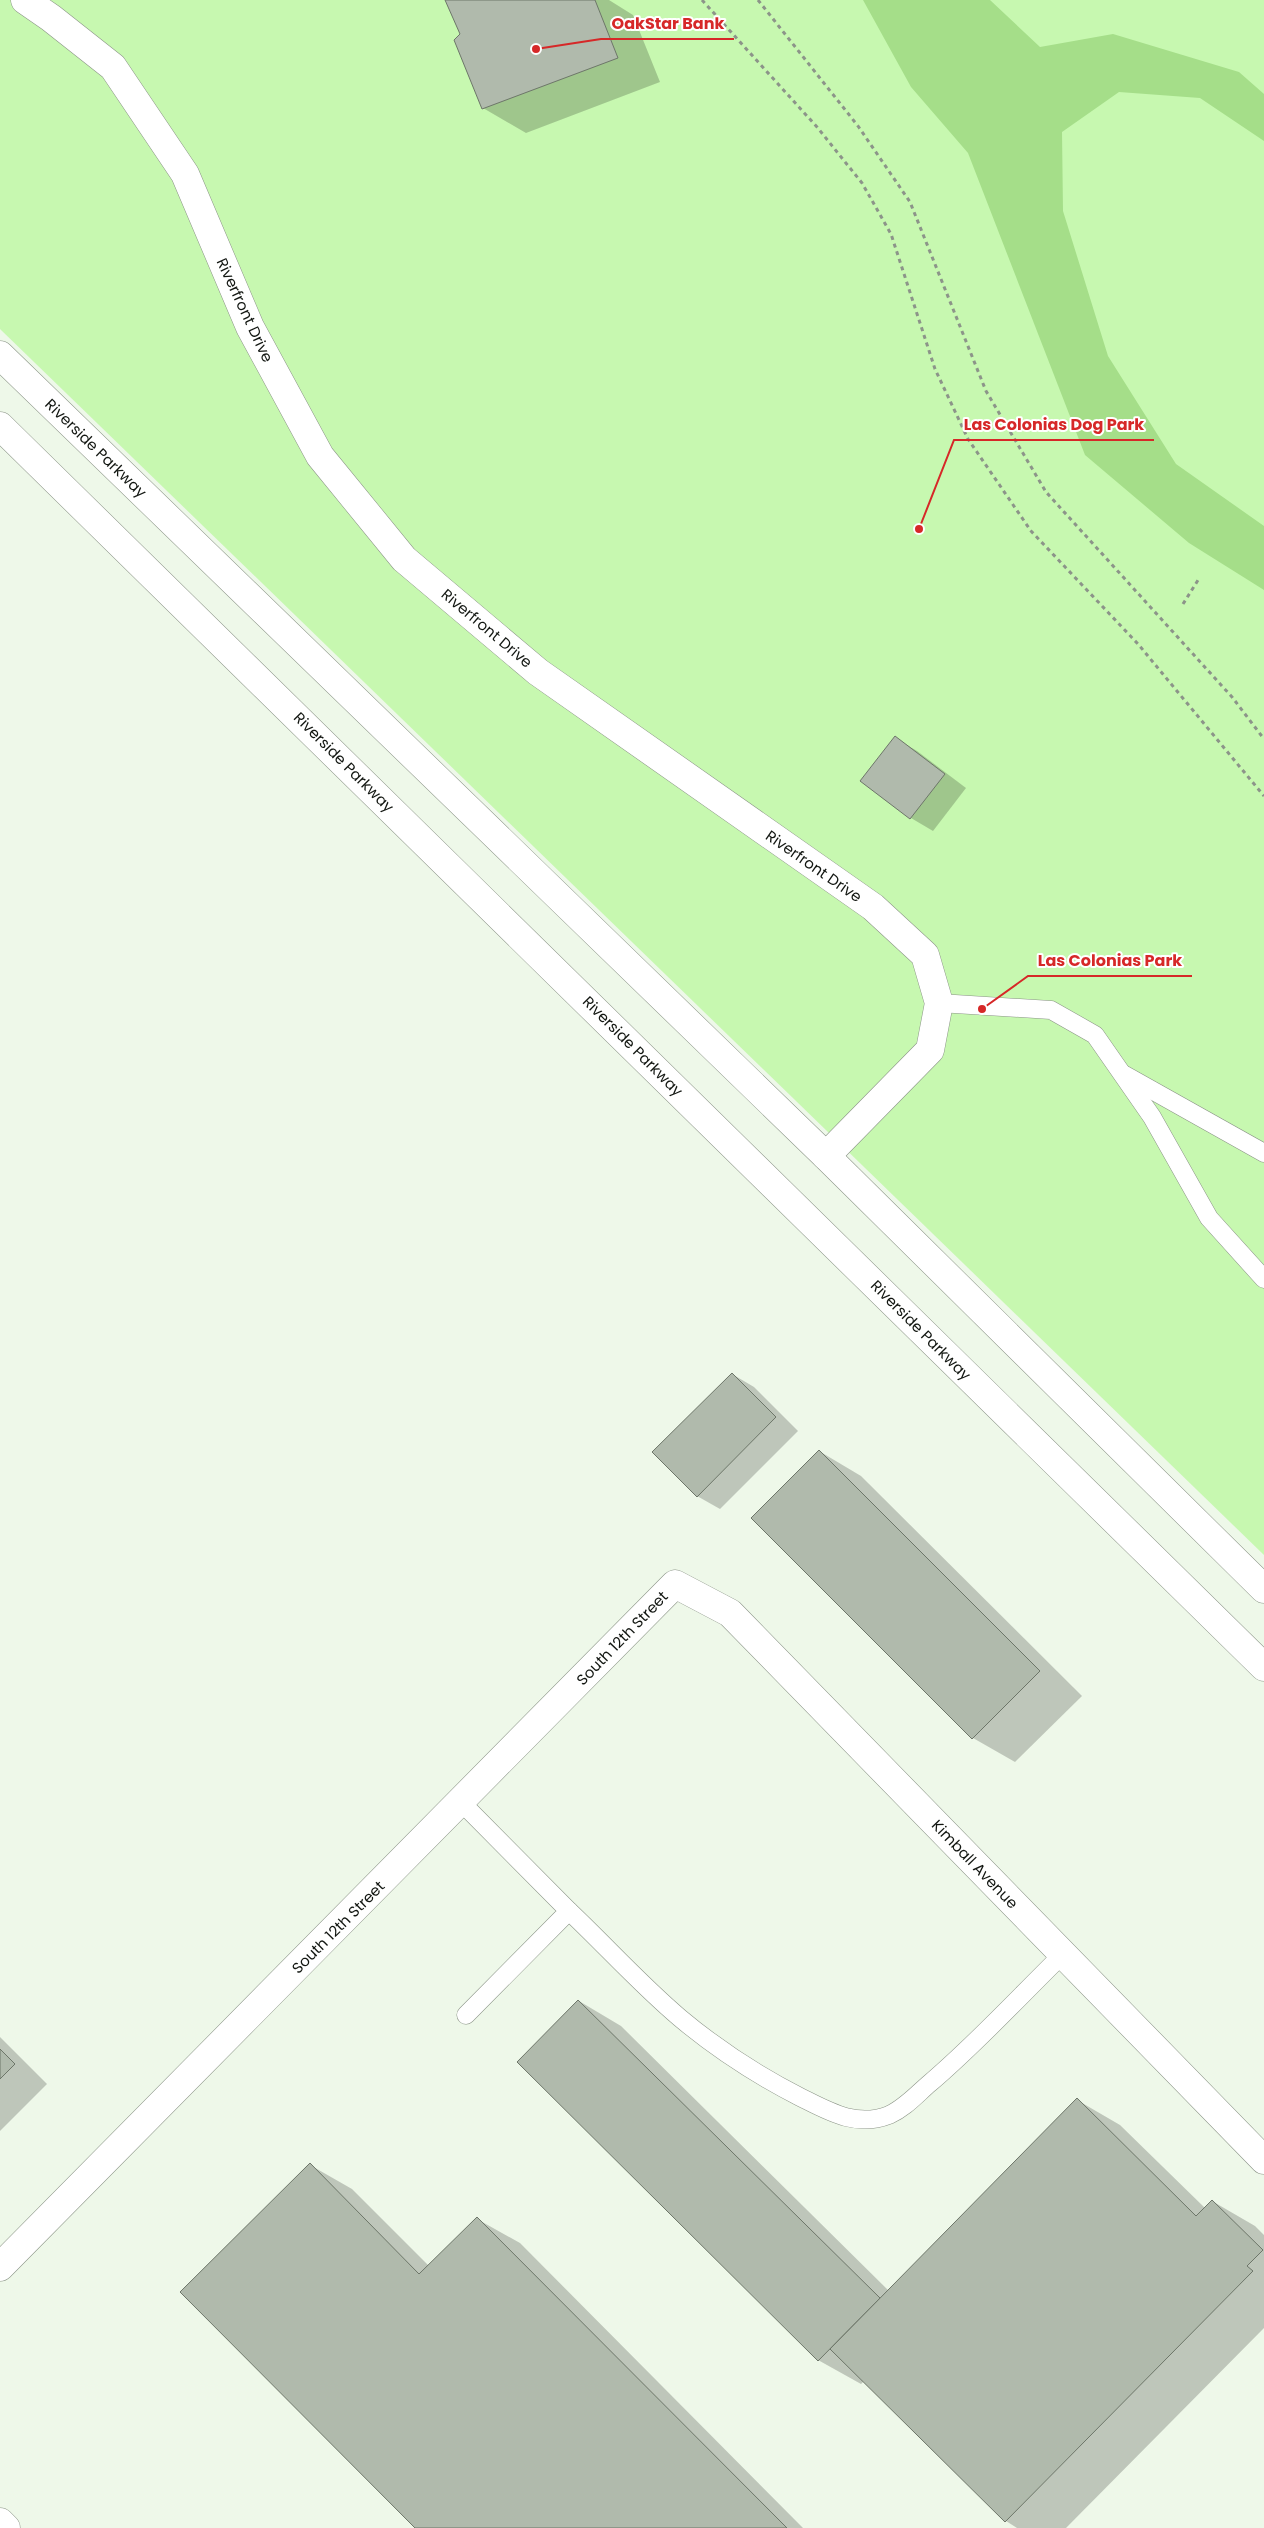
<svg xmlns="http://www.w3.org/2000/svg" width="1264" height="2528" viewBox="0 0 1264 2528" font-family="Poppins,sans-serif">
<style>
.green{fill:#c7f8b0}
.water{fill:#a5de89}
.shadow{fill:#0003}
.building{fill:#b0baac;stroke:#6d7669}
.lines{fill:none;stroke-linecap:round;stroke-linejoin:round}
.service-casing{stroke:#8b9487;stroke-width:19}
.minor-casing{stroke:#8b9487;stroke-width:29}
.secondary-casing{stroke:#8b9487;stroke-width:29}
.path{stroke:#8c9489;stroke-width:3;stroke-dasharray:4 4;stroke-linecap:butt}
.service{stroke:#fff;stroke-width:18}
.minor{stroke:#fff;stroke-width:28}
.secondary{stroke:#fff;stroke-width:28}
.labels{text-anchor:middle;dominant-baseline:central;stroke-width:4;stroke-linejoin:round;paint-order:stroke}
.street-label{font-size:15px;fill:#121611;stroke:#fff}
.leader{fill:none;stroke:#d62828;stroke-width:2}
.callout-dot{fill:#d62828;stroke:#fff;stroke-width:2}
.callout-label{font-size:16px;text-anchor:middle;font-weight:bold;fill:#d62828;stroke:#fff;stroke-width:4;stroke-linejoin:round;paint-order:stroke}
</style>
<rect width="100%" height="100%" fill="#eef8e9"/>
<!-- green -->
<polygon class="green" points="0,0 1264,0 1264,1555 0,329"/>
<!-- water -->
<polygon class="water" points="863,0 990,0 1040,47 1113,34 1239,72 1264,94 1264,141 1200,98 1119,92 1062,132 1063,211 1108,356 1176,464 1264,526 1264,590 1189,543 1085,455 968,153 911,87"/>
<!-- shadow -->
<g class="shadow">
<polygon points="447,0 609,0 633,15 660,82 526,133 483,108 462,35"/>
<polygon points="895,738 917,751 966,788 933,831 911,818 862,781"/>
<polygon points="732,1374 754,1387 798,1431 720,1509 697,1496"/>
<polygon points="819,1451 861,1476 1082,1696 1015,1762 973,1738"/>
<polygon points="579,2001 621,2026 889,2291 1077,2100 1120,2125 1205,2208 1212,2201 1255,2226 1264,2235 1264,2328 1066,2528 1017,2528 1006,2521 864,2381 861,2384 818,2360"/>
<polygon points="0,2037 47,2084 0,2131"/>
<polygon points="310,2165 352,2189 429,2266 477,2219 520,2243 803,2528 417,2528"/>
</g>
<!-- building -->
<g class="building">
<polygon points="445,0 595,0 618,58 482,109 454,40 460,34"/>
<polygon points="895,736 945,774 910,819 860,781"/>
<polygon points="732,1373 776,1417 697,1497 652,1452"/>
<polygon points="819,1450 1040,1671 972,1739 751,1518"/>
<polygon points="578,2000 880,2298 818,2361 517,2062"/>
<polygon points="0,2049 15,2064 0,2079"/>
<polygon points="1077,2098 1196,2216 1212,2200 1263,2250 1247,2266 1253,2271 1005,2522 830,2349"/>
<polygon points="310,2163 419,2274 477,2217 787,2528 415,2528 180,2292"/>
</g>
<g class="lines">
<!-- service casing -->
<g class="service-casing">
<g id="service">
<polyline points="939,1003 1051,1010 1095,1035 1152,1117 1209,1218 1264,1279"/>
<polyline points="1125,1075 1264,1153"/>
<polyline points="461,1802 569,1911 466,2015"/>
<path d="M569 1911C606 1946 641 1985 680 2018 717 2049 757 2075 800 2097 828 2111 856 2128 889 2115 905 2108 917 2094 930 2083 977 2043 1019 1997 1063 1954"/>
</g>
</g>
<!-- minor casing -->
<g class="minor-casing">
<g id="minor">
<polyline points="25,0 51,18 113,67 185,174 250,327 320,456 404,559 538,672 873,907 925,955 939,1003 930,1050 826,1156"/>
<polyline points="0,2267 675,1584 730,1613 1264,2160"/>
<polyline points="0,2522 6,2528"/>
</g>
</g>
<!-- secondary casing -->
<g class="secondary-casing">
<g id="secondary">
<polyline points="0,355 826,1156 1264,1589"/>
<polyline points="0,426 1264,1667"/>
</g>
</g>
<!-- path -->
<g class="path">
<polyline points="702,0 817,127 862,183 891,234 935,369 968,439 1031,531 1138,644 1264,796"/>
<polyline points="758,0 858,126 910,202 986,391 1046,492 1232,697 1264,739"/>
<polyline points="1183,604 1200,577"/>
</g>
<!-- service -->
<use href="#service" class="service"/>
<!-- minor -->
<use href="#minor" class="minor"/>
<!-- secondary -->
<use href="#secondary" class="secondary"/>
</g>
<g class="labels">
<!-- street labels -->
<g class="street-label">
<text transform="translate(245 310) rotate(65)">Riverfront Drive</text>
<text transform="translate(96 448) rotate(44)">Riverside Parkway</text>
<text transform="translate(487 628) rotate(40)">Riverfront Drive</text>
<text transform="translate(344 762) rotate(45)">Riverside Parkway</text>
<text transform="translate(814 866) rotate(35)">Riverfront Drive</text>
<text transform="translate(633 1046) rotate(45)">Riverside Parkway</text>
<text transform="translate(921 1330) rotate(45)">Riverside Parkway</text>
<text transform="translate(622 1638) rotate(-46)">South 12th Street</text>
<text transform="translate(975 1864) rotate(46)">Kimball Avenue</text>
<text transform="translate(338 1927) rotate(-45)">South 12th Street</text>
</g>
</g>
<!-- callouts -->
<path class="leader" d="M536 49L601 39H734M919 529L954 440H1154M982 1009L1028 976H1192"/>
<g class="callout-dot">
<circle cx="536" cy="49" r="5"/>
<circle cx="919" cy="529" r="5"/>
<circle cx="982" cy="1009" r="5"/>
</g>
<g class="callout-label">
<text x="668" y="29">OakStar Bank</text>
<text x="1054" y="430">Las Colonias Dog Park</text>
<text x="1110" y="966">Las Colonias Park</text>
</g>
</svg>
